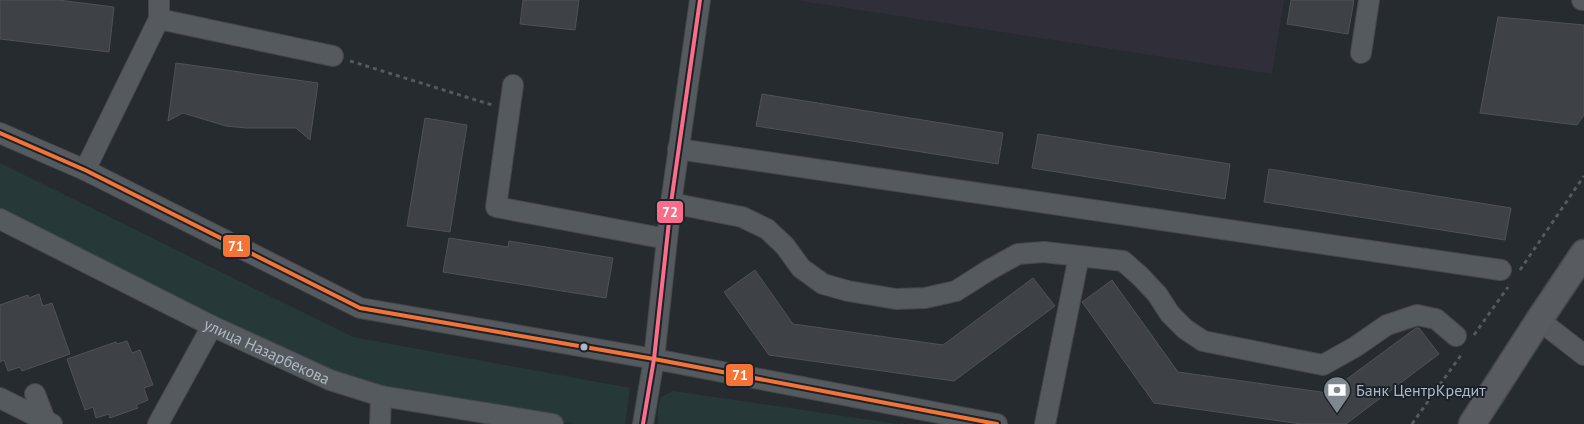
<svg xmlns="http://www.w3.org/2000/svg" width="1584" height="424" viewBox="0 0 1584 424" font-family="'PT Sans',sans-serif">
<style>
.medical{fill:#2f2e39}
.green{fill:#273838}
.building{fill:#3e4247;stroke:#4d5258}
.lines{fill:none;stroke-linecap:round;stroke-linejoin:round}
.minor-casing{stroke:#44474b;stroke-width:22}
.major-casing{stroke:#43484d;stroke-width:29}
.path{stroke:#54595c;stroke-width:3;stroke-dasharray:4 4;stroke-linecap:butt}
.minor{stroke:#555a5f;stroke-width:20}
.major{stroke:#585b60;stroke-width:26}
.bus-1-casing{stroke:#1a222a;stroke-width:8}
.bus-2-casing{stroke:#1a222a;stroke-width:8}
.bus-1{stroke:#f57335;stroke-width:4}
.bus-2{stroke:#fb6d88;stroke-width:4}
.bus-dot{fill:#afb8c2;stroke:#1a222a;stroke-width:2}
.labels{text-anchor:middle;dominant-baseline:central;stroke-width:4;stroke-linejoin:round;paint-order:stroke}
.street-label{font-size:16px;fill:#afb8c2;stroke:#1a222a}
.poi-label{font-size:16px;fill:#afb8c2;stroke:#1a222a;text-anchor:start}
.line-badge{stroke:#1a222a;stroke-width:2}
.badge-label{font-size:14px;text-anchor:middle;font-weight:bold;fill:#fff}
</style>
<rect width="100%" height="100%" fill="#262b30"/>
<!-- medical -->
<polygon class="medical" points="795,0 1284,0 1272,74"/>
<!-- green -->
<g class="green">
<polygon points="0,163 353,337 630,388 625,424 572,424 333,388 0,216"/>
<polygon points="673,391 898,424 658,424 658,409 661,397"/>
</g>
<!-- building -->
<g class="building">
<polygon points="0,0 58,0 114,7 109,52 0,39"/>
<polygon points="523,0 579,0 575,30 520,24"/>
<polygon points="1291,0 1354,0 1348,34 1287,24"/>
<polygon points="1498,17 1584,25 1584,115 1577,125 1480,113"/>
<polygon points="176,63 318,83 310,140 296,128 246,128 226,126 183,113 168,121"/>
<polygon points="762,94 1003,133 998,164 756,126"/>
<polygon points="425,118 467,125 450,232 407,226"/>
<polygon points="1038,134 1230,164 1225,199 1032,168"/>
<polygon points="1269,169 1511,208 1505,240 1264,202"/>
<polygon points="449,238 508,247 509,241 613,258 606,298 443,272"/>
<polygon points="755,270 793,324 943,345 1033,278 1055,306 954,381 769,355 724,292"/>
<polygon points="1112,280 1178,372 1328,393 1416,328 1419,328 1439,354 1346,424 1301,424 1154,403 1082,302"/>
<polygon points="39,294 43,306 52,303 70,354 22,371 20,367 8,371 4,360 0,362 0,305 28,295 29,298"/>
<polygon points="127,341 132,353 140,350 153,385 144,388 148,400 136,405 138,408 110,418 109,414 96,418 93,407 85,410 67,359 116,342 117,344"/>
</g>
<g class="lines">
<!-- minor casing -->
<g class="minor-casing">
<g id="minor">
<polyline points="1582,0 1584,0"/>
<polyline points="159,19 159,0"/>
<polyline points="1361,53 1369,0"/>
<polyline points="513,85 496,207 667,239"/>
<polyline points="0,133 85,170 360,308 654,359 997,424"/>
<polyline points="678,149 1501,270"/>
<polyline points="85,170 159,19 333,56"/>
<polyline points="671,203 742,217 767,229 785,246 801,268 823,284 848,291 896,299 925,298 956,291 989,270 1018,254 1044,252 1123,261 1140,276 1157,294 1170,314 1185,329 1203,341 1323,365 1355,347 1387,325 1417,315 1436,319 1456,336"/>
<path id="s1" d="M0 219 212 326 330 380 381 396 553 424"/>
<polyline points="1539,320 1584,355"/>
<polyline points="35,394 45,420"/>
<polyline points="0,398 52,424"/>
<polyline points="158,424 212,326"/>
<polyline points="380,424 381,396"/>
<polyline points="643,424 654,359 671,203 700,0"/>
<polyline points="1045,424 1079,256"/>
</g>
</g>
<!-- major casing -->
<g class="major-casing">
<polyline id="major" points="1472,424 1539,320 1584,253"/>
</g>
<!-- path -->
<g class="path">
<polyline points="350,61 492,105"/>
<polyline points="1520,270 1584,176"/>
<polyline points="1474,335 1508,287"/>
<polyline points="1412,424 1461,355"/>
</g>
<!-- minor -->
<use href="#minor" class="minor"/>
<!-- major -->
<use href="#major" class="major"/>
<!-- bus-1 casing -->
<g class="bus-1-casing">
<polyline id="bus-1" points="0,133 85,170 360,308 654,359 997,424"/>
</g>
<!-- bus-2 casing -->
<g class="bus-2-casing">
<polyline id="bus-2" points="643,424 654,359 671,203 700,0"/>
</g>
<!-- bus-1 -->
<use href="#bus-1" class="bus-1"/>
<!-- bus-2 -->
<use href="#bus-2" class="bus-2"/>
</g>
<!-- icons -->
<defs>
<g id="bank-pin" transform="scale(1.4375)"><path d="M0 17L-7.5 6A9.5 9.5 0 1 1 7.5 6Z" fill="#7f878f" stroke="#1a222a"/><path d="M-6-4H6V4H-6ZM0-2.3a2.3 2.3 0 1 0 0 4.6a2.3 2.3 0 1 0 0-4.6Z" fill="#fff"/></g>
</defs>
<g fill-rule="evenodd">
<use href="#bank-pin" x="1337" y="390"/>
</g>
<!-- markers -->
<circle class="bus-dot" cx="584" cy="347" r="4.5"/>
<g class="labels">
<!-- street labels -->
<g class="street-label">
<text stroke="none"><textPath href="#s1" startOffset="298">улица Назарбекова</textPath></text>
</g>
<!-- poi labels -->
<g class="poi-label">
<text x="1356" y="390">Банк ЦентрКредит</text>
</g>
</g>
<g class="line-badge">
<rect x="656" y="200" width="28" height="24" rx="5" fill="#fb6d88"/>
<rect x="222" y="234" width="29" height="24" rx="5" fill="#f57335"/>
<rect x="725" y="363" width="29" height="24" rx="5" fill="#f57335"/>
</g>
<g class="badge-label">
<text x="670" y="217">72</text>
<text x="236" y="251">71</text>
<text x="740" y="380">71</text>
</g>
</svg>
